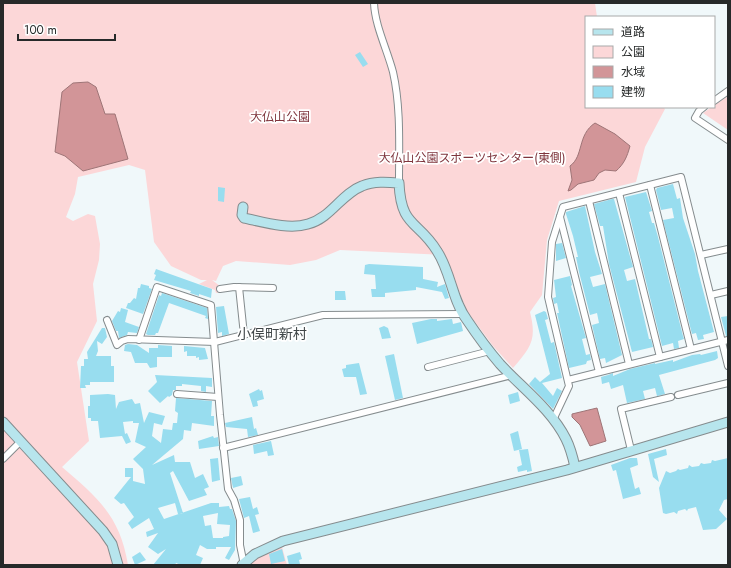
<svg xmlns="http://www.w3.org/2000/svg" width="731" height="568" viewBox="0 0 731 568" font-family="Jost,'Noto Sans JP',sans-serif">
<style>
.green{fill:#fcd7d8}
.water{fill:#d29598;stroke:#9e7577}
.building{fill:#98ddef;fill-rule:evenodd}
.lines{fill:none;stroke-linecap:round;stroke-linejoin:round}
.street-casing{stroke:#858c8e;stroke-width:8}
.secondary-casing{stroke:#858c8e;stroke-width:11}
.street{stroke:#fff;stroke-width:6}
.secondary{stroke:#b7e5ed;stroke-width:9}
.labels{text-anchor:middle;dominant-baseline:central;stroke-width:3.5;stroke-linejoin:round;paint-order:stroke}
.park-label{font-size:12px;fill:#7f353d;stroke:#fff}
.quarter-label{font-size:14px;fill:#414749;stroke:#fff}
</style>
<rect width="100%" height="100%" fill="#f0f8fa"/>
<!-- green -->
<g class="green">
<path d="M3 3H595L597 17H586V107H663L665 109 645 147 636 182 559 201 547 240 542 295 530 312C537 340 531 347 513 368L493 346 467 311 445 255 340 250 316 260 290 265 236 261 223 266 216 281 212 280 220 286 221 292 216 293 215 290 199 284 207 280H201L171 266 154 242 145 170 129 165 78 177 75 194 66 217 73 221 88 214 95 216 100 244 99 260 93 284 97 321 77 362 89 441 62 467C98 498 120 516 128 565H3Z"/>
<polygon points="728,96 728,130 703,113"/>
<polygon points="282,547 287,565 250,565 257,558"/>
</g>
<!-- water -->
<g class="water">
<polygon points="88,82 96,87 105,114 115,114 128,159 83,171 65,156 55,152 62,92 73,83"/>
<path d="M595 123 615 134 630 146C627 157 624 164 616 171L605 170 599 173 594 180 578 184 571 190 568 191 572 180 570 166C584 156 577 135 595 123Z"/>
<polygon points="597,408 606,441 590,446 580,425 572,417 572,414"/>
</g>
<!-- building -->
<g class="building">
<polygon points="360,52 368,64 363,67 355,55"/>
<polygon points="673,184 677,199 680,198 683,218 695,254 698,271 714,332 703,335 704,339 698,340 696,333 692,334 663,220 674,218 672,208 661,210 656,190 657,188"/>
<polygon points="218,187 225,188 224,202 218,201"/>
<polygon points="646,192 652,211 649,212 652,223 654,223 658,237 683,336 684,339 678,341 679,348 674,349 673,343 662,346 625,197"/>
<polygon points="612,199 614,199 633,267 624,270 627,281 635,279 649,339 651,339 653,347 632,352 609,264 603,226 600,226 594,204"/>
<polygon points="585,206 595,252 602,274 590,277 593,287 605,284 622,355 606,363 605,358 600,359 592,325 599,323 597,313 590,315 579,272 576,257 578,257 573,236 566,214 566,212"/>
<polygon points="562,243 566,258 556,261 556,244"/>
<polygon points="369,264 423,267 423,279 438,282 437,287 445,284 449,298 445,299 442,292 416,287 416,290 385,293 385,297 372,297 371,289 376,289 375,275 364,274 365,265"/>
<polygon points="156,269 212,289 211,298 199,294 199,296 190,293 191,291 154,280 156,275 154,274"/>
<polygon points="570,276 572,285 571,286 586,338 582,339 586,355 590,354 591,360 587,361 586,364 569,368 557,313 559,313 557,303 554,304 553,298 556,297 554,280"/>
<polygon points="141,284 149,286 149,288 152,289 143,314 126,308 128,303 130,303 134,298 136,299 138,288 140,288"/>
<polygon points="335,291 345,291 346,300 335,300"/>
<polygon points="162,293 207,308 208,319 205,318 206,316 169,303 158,333 156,333 155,335 148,335 146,334 159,295 161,296"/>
<polygon points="224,306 229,334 222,336 222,332 218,333 216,307"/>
<polygon points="121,308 128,310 125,322 139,327 137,333 128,332 127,335 119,338 118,331 116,331 112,321 118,311 120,312"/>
<polygon points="544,311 546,312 548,319 545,320 551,343 554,342 562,378 542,383 553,396 557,388 562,391 553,409 529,384 535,377 540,382 550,374 535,315"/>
<polygon points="728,316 728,336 726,336 721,317"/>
<polygon points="431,319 437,319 437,321 452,319 453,324 461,322 463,331 417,344 412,323"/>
<polygon points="384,326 388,328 391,338 382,339 379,328"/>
<polygon points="102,328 105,328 107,337 102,344 97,341 98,351 96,356 111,356 111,366 114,366 114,382 90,382 90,385 85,385 86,388 80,388 81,366 84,366 84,359 88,359 87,352"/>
<polygon points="128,344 137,345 149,353 149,348 158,348 158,345 172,346 172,357 157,357 157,367 150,368 147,363 135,363 131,352 124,351 125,345"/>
<polygon points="184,346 205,348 208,359 199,360 199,357 196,358 196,356 187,356 187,351 184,352"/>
<polygon points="717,351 718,358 715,360 659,375 665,394 657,396 655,388 643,391 645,399 627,403 623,385 611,389 609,382 602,384 601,377 608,375 613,373 613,376 630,369 655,363 655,364 673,360 673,362 692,355 700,354 701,355"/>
<polygon points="394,354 403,398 395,400 385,356"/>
<polygon points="359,363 367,394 360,395 356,377 344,377 342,369 346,368 346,365"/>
<polygon points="155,375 212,378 212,387 206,386 206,392 201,391 201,386 182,384 182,386 176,386 176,390 173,390 172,395 169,397 168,396 160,403 148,391 157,382"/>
<polygon points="259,389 260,391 262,390 264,399 257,401 258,406 253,407 249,394"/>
<polygon points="518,392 520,401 510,404 508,395"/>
<path d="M108 394 115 395 116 409 119 402 132 399 135 404 140 403 144 423 149 412 165 416 162 425 154 423 152 436 161 443 163 429 172 430 173 423H177L178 413 175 411 176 398 212 401 211 416H214V426L192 423 191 431 184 430 183 439 152 465 174 455 175 462H190L195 478 203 474 209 487 204 489 207 495 189 501 173 471 170 473 183 513 178 514 175 503 158 508 164 519 211 503H219V507L229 506 230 509H232L236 521 235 550 229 560 225 558 231 547H216V549H207L200 545 196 555 203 558 200 565H181L176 563 175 565H153L166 549 158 554 148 547 158 533 147 537 146 532 154 529 149 518 132 529 128 523 134 517 124 503 121 504 114 498 131 477H125V468H133V481L145 484 143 469 133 459 146 447 135 442 139 423H133V421L123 422 125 434 127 433 131 442 126 444 122 436 100 438 98 421H91V418H88V406H90V395ZM218 513 217 524 230 525 229 536 223 537V538H213L211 525 205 526 203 516Z"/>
<polygon points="252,417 254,429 256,428 258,435 248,437 247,429 226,427 225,423"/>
<polygon points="518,431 522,449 514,451 510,434"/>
<polygon points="213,436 214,438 218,437 219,446 199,449 198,441"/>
<polygon points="271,441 274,455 268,456 267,451 254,454 253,445"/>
<polygon points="528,449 532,471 527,472 527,470 518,472 517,467 522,465 519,450"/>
<polygon points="666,449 667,455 654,459 659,482 653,477 648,454"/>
<polygon points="218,458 220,480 212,482 210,459"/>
<polygon points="630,458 637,458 638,465 630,468 635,489 639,487 641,494 623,499 616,470 613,471 611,465"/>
<polygon points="728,458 728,499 724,500 719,510 727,519 716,529 703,530 696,507 688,509 687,511 685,509 678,511 677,514 674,512 666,514 663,513 659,488 666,471 670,473 676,471 678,469 680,470 688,468 689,465 692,467 699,466 701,463 704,464 711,463 712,460 715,461"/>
<polygon points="241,476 243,485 233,488 231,478"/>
<polygon points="250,497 253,509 257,507 259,514 255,515 260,531 253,533 249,516 244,518 239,499"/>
<polygon points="282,549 285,561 271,564 269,554"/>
<polygon points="140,552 146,560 135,565 132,557"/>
<polygon points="300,552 302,559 299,560 300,564 289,565 287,556"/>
</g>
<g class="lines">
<!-- street casing -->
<g class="street-casing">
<g id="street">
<path d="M374 3C375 26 387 49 393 72 401 107 399 146 399 183"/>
<polyline points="714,101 728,91"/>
<polyline points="704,107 699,111 695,118 728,140"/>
<polyline points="650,185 691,349"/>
<polyline points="619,193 660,357"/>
<polyline points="589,201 629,364"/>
<polyline points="560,217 599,372"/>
<polyline points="701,255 728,249"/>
<polyline points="239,287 244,335"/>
<polyline points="220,289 234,287 273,288"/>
<polyline points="711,295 728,291"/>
<polyline points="107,320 117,345 122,341 128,339 215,342 323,315 462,314"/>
<polyline points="139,340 157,287 211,305 220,415 228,489 234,500 240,520 240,545 244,565"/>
<polyline points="428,367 490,351"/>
<polyline points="568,380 728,340"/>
<polyline points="177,394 218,397"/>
<polyline points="678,395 728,383"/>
<polyline points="553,420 569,386 548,297 552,242 563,207 681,177 728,366"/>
<polyline points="223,448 512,375"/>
<polyline points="631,450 621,409 671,397"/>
<polyline points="3,459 21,441"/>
</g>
</g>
<!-- secondary casing -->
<g class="secondary-casing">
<g id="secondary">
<path d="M243 207 242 215 244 218C263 222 289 230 308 224 331 218 341 194 362 186 374 181 387 182 399 183 401 228 418 220 437 251 451 272 452 300 467 320 477 335 488 350 500 364 522 388 551 409 566 439 570 447 573 458 575 467"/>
<polyline points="3,422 103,531 112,544 118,565"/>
<polyline points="242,565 255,554 283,541 567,470 728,422"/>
</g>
</g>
<!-- street -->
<use href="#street" class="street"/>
<!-- secondary -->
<use href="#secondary" class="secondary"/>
</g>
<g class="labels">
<!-- park labels -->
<g class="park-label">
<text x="280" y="117">大仏山公園</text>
<text x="472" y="158">大仏山公園スポーツセンター(東側)</text>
</g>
<!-- quarter labels -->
<g class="quarter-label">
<text x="272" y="334">小俣町新村</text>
</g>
</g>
<!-- border -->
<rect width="731" height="568" fill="none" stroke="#262929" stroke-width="8"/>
<!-- legend -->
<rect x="585" y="16" width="130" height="92" fill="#ffffff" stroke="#a8a9a9"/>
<rect x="593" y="29" width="20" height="6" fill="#b7e5ed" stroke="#a8a9a9"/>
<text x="621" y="36" font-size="12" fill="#262929">道路</text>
<rect x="593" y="46" width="20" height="12" fill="#fcd7d8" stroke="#a8a9a9"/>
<text x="621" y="56" font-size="12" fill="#262929">公園</text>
<rect x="593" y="66" width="20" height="12" fill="#d29598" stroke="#a8a9a9"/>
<text x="621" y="76" font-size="12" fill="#262929">水域</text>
<rect x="593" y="86" width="20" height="12" fill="#98ddef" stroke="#a8a9a9"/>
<text x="621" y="96" font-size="12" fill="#262929">建物</text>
<!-- scale -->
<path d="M18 34v6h97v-6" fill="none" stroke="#262929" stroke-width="2"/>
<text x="24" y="34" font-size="12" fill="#262929" stroke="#ffffff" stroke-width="3" paint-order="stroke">100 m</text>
</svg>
